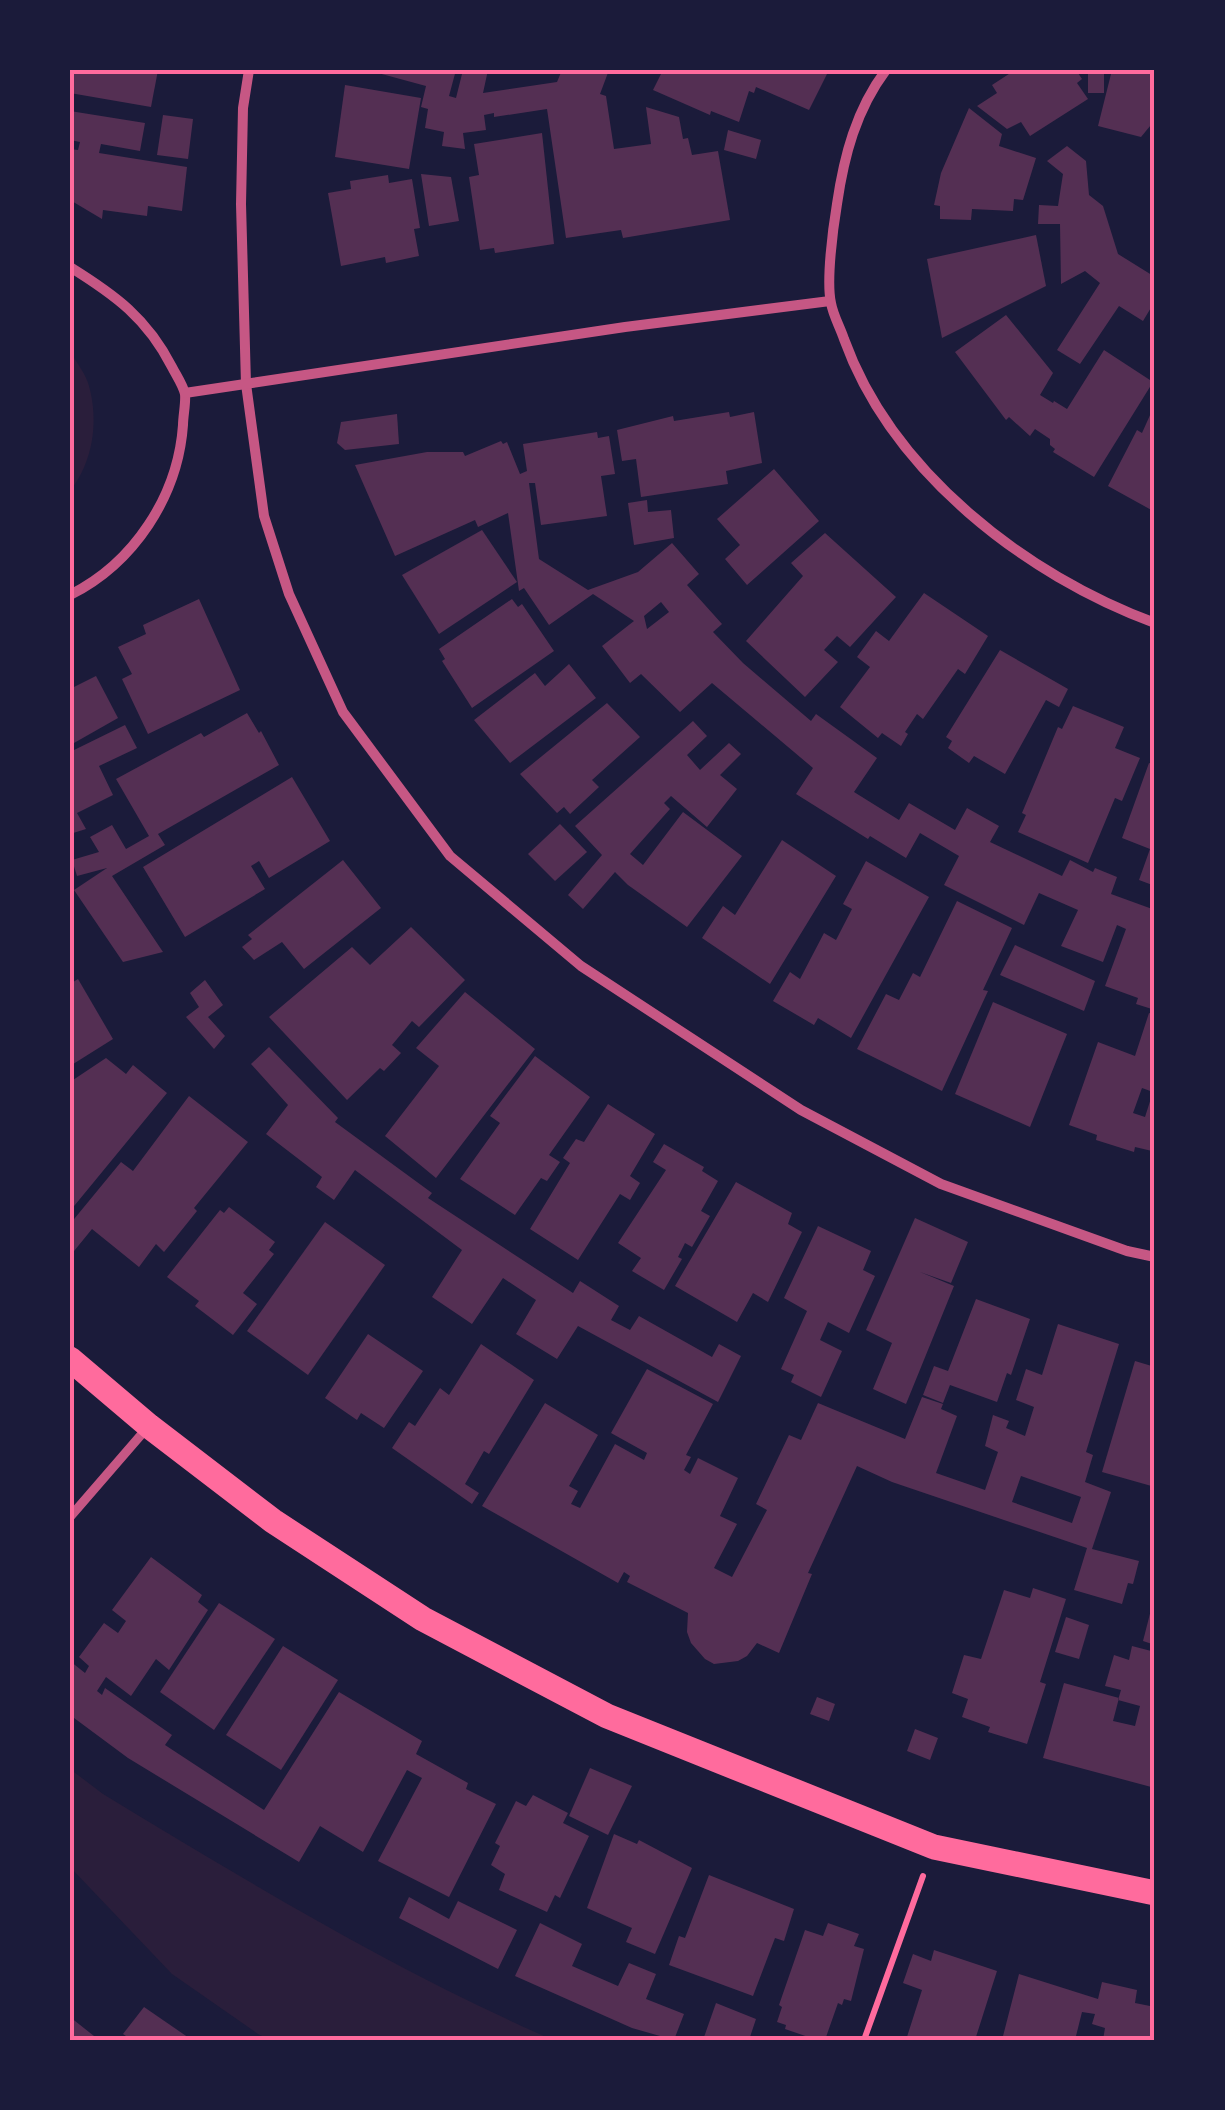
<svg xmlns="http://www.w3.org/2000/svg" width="1225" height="2110" viewBox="0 0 1225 2110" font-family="'Work Sans',sans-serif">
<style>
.green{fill:#2a1e3b}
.building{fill:#542f53;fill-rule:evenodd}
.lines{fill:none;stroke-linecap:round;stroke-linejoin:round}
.path{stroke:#ff6b9d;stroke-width:6}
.pedestrian{stroke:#c65784;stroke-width:9}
.minor{stroke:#c65784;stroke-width:10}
.primary{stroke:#ff6b9d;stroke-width:25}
.neatline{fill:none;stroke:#ff6b9d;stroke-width:4}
</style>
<rect width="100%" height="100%" fill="#1b1b3a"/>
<!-- green -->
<g class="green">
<path d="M70 351C76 362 86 374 89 386 99 422 93 462 70 491Z"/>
<path d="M70 1769 103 1794C250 1883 395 1971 553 2040H270L258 2034 172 1974 70 1867Z"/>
</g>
<!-- building -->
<g class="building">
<polygon points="70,70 158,70 151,107 70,93"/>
<polygon points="367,70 456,70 449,96 456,98 463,70 488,70 483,93 557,82 562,70 609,70 600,94 606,96 614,149 651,144 646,107 679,117 683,139 688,138 692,155 718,151 730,220 623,238 621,230 566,238 547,109 494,117 494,113 484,115 486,130 463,133 465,149 442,146 444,132 425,128 428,109 421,107 426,86"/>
<polygon points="663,70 829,70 809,110 756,87 754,93 749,91 739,122 711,111 710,115 653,90"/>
<polygon points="1015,70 1076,70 1082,79 1077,83 1088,99 1030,136 1021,122 1007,129 977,106 997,93 992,85"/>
<rect x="1088" y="70" width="16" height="23"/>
<polygon points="1112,70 1155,70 1155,120 1141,137 1098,126"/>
<polygon points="345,85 421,98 409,169 335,157"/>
<polygon points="969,108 1002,134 999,146 1036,158 1023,200 1014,199 1013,211 972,209 971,220 940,219 940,206 934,205 941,173"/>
<polygon points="70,111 145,123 140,151 101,144 99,153 187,167 182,211 148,206 147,216 103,210 102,219 70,200 70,149 78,150 80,142 70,140"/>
<polygon points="163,115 193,119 188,159 157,155"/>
<polygon points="728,130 761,140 756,159 724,150"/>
<polygon points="542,133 554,244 495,253 494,248 480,250 469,177 479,175 474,144"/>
<polygon points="1067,146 1086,161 1089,195 1103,206 1118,254 1155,277 1155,307 1152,306 1143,321 1119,306 1080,364 1057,350 1100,283 1085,271 1061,284 1060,224 1038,224 1039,205 1058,206 1063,174 1047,161"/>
<polygon points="421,174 451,177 459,221 429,226"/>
<polygon points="388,175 389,183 412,179 420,228 414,229 419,256 386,263 385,257 341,266 328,193 351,189 350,181"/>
<polygon points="1036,235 1046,286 942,338 927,259"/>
<polygon points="1006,315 1053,373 1040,395 1053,403 1054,401 1067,409 1104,350 1153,382 1094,477 1053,452 1055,449 1050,445 1050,439 1035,429 1030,436 1009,417 1006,420 955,352"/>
<polygon points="1155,404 1155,512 1108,486 1137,430 1142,433"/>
<polygon points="729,412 730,417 754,412 762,463 726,471 728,484 641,497 636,459 622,461 617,430 673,416 674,421"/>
<polygon points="397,414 399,444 345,450 337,443 341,422"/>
<path d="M597 432 598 438 609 436 615 474 601 476 607 516 541 525 535 483H529L539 559 588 590 638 572 672 543 699 574 687 585 722 624 713 632 743 663 811 721 816 714 877 758 854 792 899 820 909 803 955 830 967 808 999 826 990 842 1062 876 1070 860 1093 872 1095 868 1117 877 1111 894 1155 910V1010L1136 1004 1138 998 1105 986 1126 929 1117 925 1103 962 1061 946 1078 910 1039 893 1024 925 944 885 959 856 920 833 906 858 870 836 868 839 796 794 813 768 712 683 680 712 641 674 630 683 602 646 634 621 593 594 549 625 524 588 519 591 508 513 478 527 475 520 395 556 355 465 427 452H463L465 456 501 441 503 444 507 442 520 474 527 471 523 444ZM661 602 669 612 647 629 644 616Z"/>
<polygon points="774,469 819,521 747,585 725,559 740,545 717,519"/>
<polygon points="647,500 648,512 671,510 674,538 634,545 628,503"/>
<polygon points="482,530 517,582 439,634 402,575"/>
<polygon points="825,533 896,597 850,647 837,636 824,650 838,662 805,697 746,641 803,576 791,563"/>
<polygon points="924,593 988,636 965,674 958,669 923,719 917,714 905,732 908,734 901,746 882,733 878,738 840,707 870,667 857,657 876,631 889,641"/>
<polygon points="199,599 240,690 148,734 122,679 132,674 118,647 146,634 143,625"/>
<polygon points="512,599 518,607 522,604 554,651 472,708 442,661 445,659 439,649"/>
<polygon points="1000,650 1068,689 1059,707 1046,700 1005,774 974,756 969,763 948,748 952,741 946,737"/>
<polygon points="569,664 596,698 510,763 474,720 535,673 545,686"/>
<polygon points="96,676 118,718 74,743 70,734 70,689"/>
<polygon points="607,703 640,737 592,780 599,787 570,814 564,807 557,813 520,774"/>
<polygon points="1073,706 1124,727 1115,748 1140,758 1122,801 1115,798 1088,863 1018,832 1026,815 1022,813 1058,727 1062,729"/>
<polygon points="247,713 259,733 261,731 279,765 158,834 165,845 112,876 163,952 123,962 74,890 107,868 77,876 72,860 99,852 90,837 112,825 126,849 149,836 116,779 201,733 204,737"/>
<polygon points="693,721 707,736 687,755 700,770 729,743 741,754 720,775 737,789 707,827 671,796 664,803 670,809 630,854 643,865 683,812 742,856 687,927 628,885 615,872 583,909 568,895 602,855 575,826"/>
<polygon points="125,725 137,748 99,766 113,795 77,813 86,829 70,834 70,752"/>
<polygon points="1149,763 1155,765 1155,886 1139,880 1150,849 1122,838"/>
<polygon points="292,777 330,841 269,878 259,861 251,866 265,889 185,937 143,867"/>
<polygon points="560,824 587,852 555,881 528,854"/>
<polygon points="782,840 836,876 770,984 702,938 723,906 735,915"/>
<polygon points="343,860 381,908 304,969 282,942 254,960 242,947 252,939 248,935"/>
<polygon points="866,861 929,897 851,1038 818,1018 814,1025 773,1001 790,972 800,979 824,933 836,940 852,909 843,904"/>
<polygon points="957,901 1012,928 983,990 988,991 942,1091 857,1049 886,994 899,1000 913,973 920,977"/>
<polygon points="411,927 465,980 419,1027 412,1021 392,1045 401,1053 384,1071 380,1068 347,1100 269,1017 352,947 370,965"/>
<polygon points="1015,945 1095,981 1084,1011 1000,975"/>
<polygon points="78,979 113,1039 70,1066 70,984"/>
<polygon points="205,980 223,1005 208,1017 225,1036 214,1049 186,1017 199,1007 190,993"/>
<polygon points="465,992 535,1049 436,1178 385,1136 439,1066 416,1048"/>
<polygon points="993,1002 1067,1034 1030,1127 955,1094"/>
<path d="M1149 1013 1155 1015V1156L1150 1155 1152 1151 1135 1147 1134 1152 1096 1140 1097 1135 1069 1125 1098 1042 1135 1056ZM1142 1088 1153 1092 1145 1117 1133 1113Z"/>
<polygon points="269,1047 338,1118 335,1122 432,1193 428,1198 573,1293 580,1281 619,1306 611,1320 630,1330 639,1316 712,1357 719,1344 741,1356 718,1402 578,1326 557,1359 516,1334 536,1300 503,1278 472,1324 432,1297 462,1250 355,1170 334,1200 316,1187 322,1177 266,1134 288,1105 251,1064"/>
<polygon points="535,1056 590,1097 549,1155 560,1162 547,1181 541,1178 515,1215 460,1179 500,1123 490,1116"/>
<polygon points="106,1058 126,1074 133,1065 167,1093 70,1211 70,1082"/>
<polygon points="189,1096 248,1142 194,1208 197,1211 164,1252 156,1244 139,1267 92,1229 70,1256 70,1224 121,1162 133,1171"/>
<polygon points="608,1104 655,1134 630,1176 640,1183 630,1200 620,1194 578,1260 530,1229 570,1163 563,1158 576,1139 584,1142"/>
<polygon points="664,1144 704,1167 702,1171 718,1181 701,1211 710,1216 692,1247 685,1243 678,1257 682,1259 664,1290 632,1271 641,1258 618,1243 666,1170 653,1162"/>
<polygon points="736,1182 792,1213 788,1224 802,1232 768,1302 753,1293 737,1322 675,1286"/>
<polygon points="229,1207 275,1242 269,1250 274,1254 243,1293 257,1304 233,1335 195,1306 199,1301 167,1277 220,1210 224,1213"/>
<polygon points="915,1218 968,1242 951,1283 920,1272 954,1286 906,1404 873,1389 892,1343 866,1330"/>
<polygon points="325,1222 385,1265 308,1375 247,1331"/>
<polygon points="818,1226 871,1251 863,1270 875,1276 849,1333 828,1322 820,1340 842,1351 821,1397 791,1382 794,1375 781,1369 807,1311 784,1298"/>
<polygon points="976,1299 1030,1319 1011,1375 1007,1373 997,1402 950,1385 943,1403 923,1395 934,1366 948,1371"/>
<path d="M1058 1324 1119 1344 1086 1452 1093 1455 1085 1482 1111 1492 1092 1549 1139 1561 1133 1584 1128 1583 1122 1604 1074 1590 1087 1548 892 1482 857 1466 808 1573 812 1574 779 1653 757 1643 747 1656 738 1661 714 1664 705 1659 691 1643 687 1632 688 1613 627 1582 630 1576 624 1572 618 1583 482 1506 545 1403 598 1435 569 1486 578 1491 571 1504 580 1508 615 1444 644 1460 647 1453 611 1433 647 1369 713 1404 686 1455 691 1457 684 1470 690 1474 698 1458 738 1478 720 1516 737 1524 714 1568 732 1577 767 1510 756 1504 789 1435 801 1440 818 1403 905 1439 922 1397 943 1404 941 1409 957 1416 936 1473 985 1490 998 1452 985 1446 993 1415 1009 1421 1006 1428 1025 1436 1034 1407 1016 1400 1026 1369 1042 1375ZM1021 1476 1081 1497 1072 1523 1012 1502Z"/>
<polygon points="368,1334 423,1371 384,1428 361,1413 357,1420 325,1398"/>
<polygon points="481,1344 534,1380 489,1454 484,1451 465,1484 479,1493 472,1504 392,1448 409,1422 415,1426 440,1388 449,1395"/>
<polygon points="1135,1361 1155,1367 1155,1487 1102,1472"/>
<polygon points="151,1557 202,1595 198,1602 208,1610 169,1670 156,1659 131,1696 106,1677 97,1691 102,1695 105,1688 172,1735 165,1745 264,1810 339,1692 422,1741 416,1754 468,1783 466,1789 496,1804 449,1897 378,1861 422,1778 407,1770 363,1852 320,1826 299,1862 128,1758 70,1715 70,1661 85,1673 89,1666 79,1657 104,1623 118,1633 126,1621 112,1610"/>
<polygon points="1033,1588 1066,1599 1040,1682 1046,1684 1027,1744 988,1732 990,1727 962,1717 968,1699 952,1693 964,1655 981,1659 1004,1590 1030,1598"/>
<polygon points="1154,1598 1155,1598 1155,1645 1143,1641"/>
<polygon points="219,1603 275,1639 214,1730 160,1692"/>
<polygon points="1066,1617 1089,1625 1079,1659 1055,1652"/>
<polygon points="283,1646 338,1680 281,1770 226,1735"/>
<polygon points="1132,1646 1155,1652 1155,1788 1043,1758 1064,1683 1119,1698 1113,1721 1135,1726 1140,1706 1118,1700 1121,1690 1105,1686 1114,1655 1129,1660"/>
<polygon points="817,1697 835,1704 829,1721 810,1714"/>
<polygon points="915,1729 938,1738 930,1760 907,1751"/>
<polygon points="590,1768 632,1786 608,1835 569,1816"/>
<polygon points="533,1795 568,1813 563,1823 589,1836 560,1898 555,1895 547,1912 499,1890 505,1874 491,1865 500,1846 495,1843 516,1801 526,1806"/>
<polygon points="614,1834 637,1844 639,1840 692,1868 655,1954 626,1942 632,1928 587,1908"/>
<polygon points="709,1875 794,1909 784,1941 775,1938 753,1996 669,1965 679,1936 685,1938"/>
<polygon points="409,1897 449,1919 458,1901 517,1930 498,1969 399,1918"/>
<polygon points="540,1923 582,1944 572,1966 618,1986 629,1963 656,1974 646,1999 684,2014 674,2040 632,2028 515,1976"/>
<polygon points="828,1923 859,1934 854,1946 864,1949 851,2001 844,1999 842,2005 838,2003 825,2040 817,2040 785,2029 786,2025 777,2022 782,2007 779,2005 805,1930 823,1936"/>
<polygon points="934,1950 997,1971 975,2040 906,2040 922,1990 903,1983 913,1954 931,1961"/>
<polygon points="1019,1974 1098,1999 1102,1982 1137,1990 1135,2003 1155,2007 1155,2040 1103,2040 1105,2028 1092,2024 1095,2014 1082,2012 1075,2040 1002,2040"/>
<polygon points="716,2003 756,2019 749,2040 703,2040"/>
<polygon points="144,2007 192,2040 132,2040 123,2034"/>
<polygon points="70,2017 94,2036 91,2040 70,2040"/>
</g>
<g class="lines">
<!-- path -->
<polyline class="path" points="864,2040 923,1876"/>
<!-- pedestrian -->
<polyline class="pedestrian" points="70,1517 147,1428"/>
<!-- minor -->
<g class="minor">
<polyline points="249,70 243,108 241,204 246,384 264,516 289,594 343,712 450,856 581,966 801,1110 941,1184 1127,1251 1155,1257"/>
<path d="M886 70C856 110 844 156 837 204 833 228 826 281 831 303 833 315 840 327 844 339 892 472 1025 575 1155 623"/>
<path d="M70 267C115 295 147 318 172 367 176 375 183 385 185 394 186 403 183 416 183 425 178 496 134 563 70 595"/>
<polyline points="185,393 625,327 830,301"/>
</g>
<!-- primary -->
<polyline class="primary" points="70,1359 149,1426 273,1521 423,1619 607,1716 934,1847 1155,1893"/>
</g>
<!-- border -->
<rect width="1225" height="2110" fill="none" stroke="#1b1b3a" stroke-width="145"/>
<rect x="72" y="72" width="1080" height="1966" class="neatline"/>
</svg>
